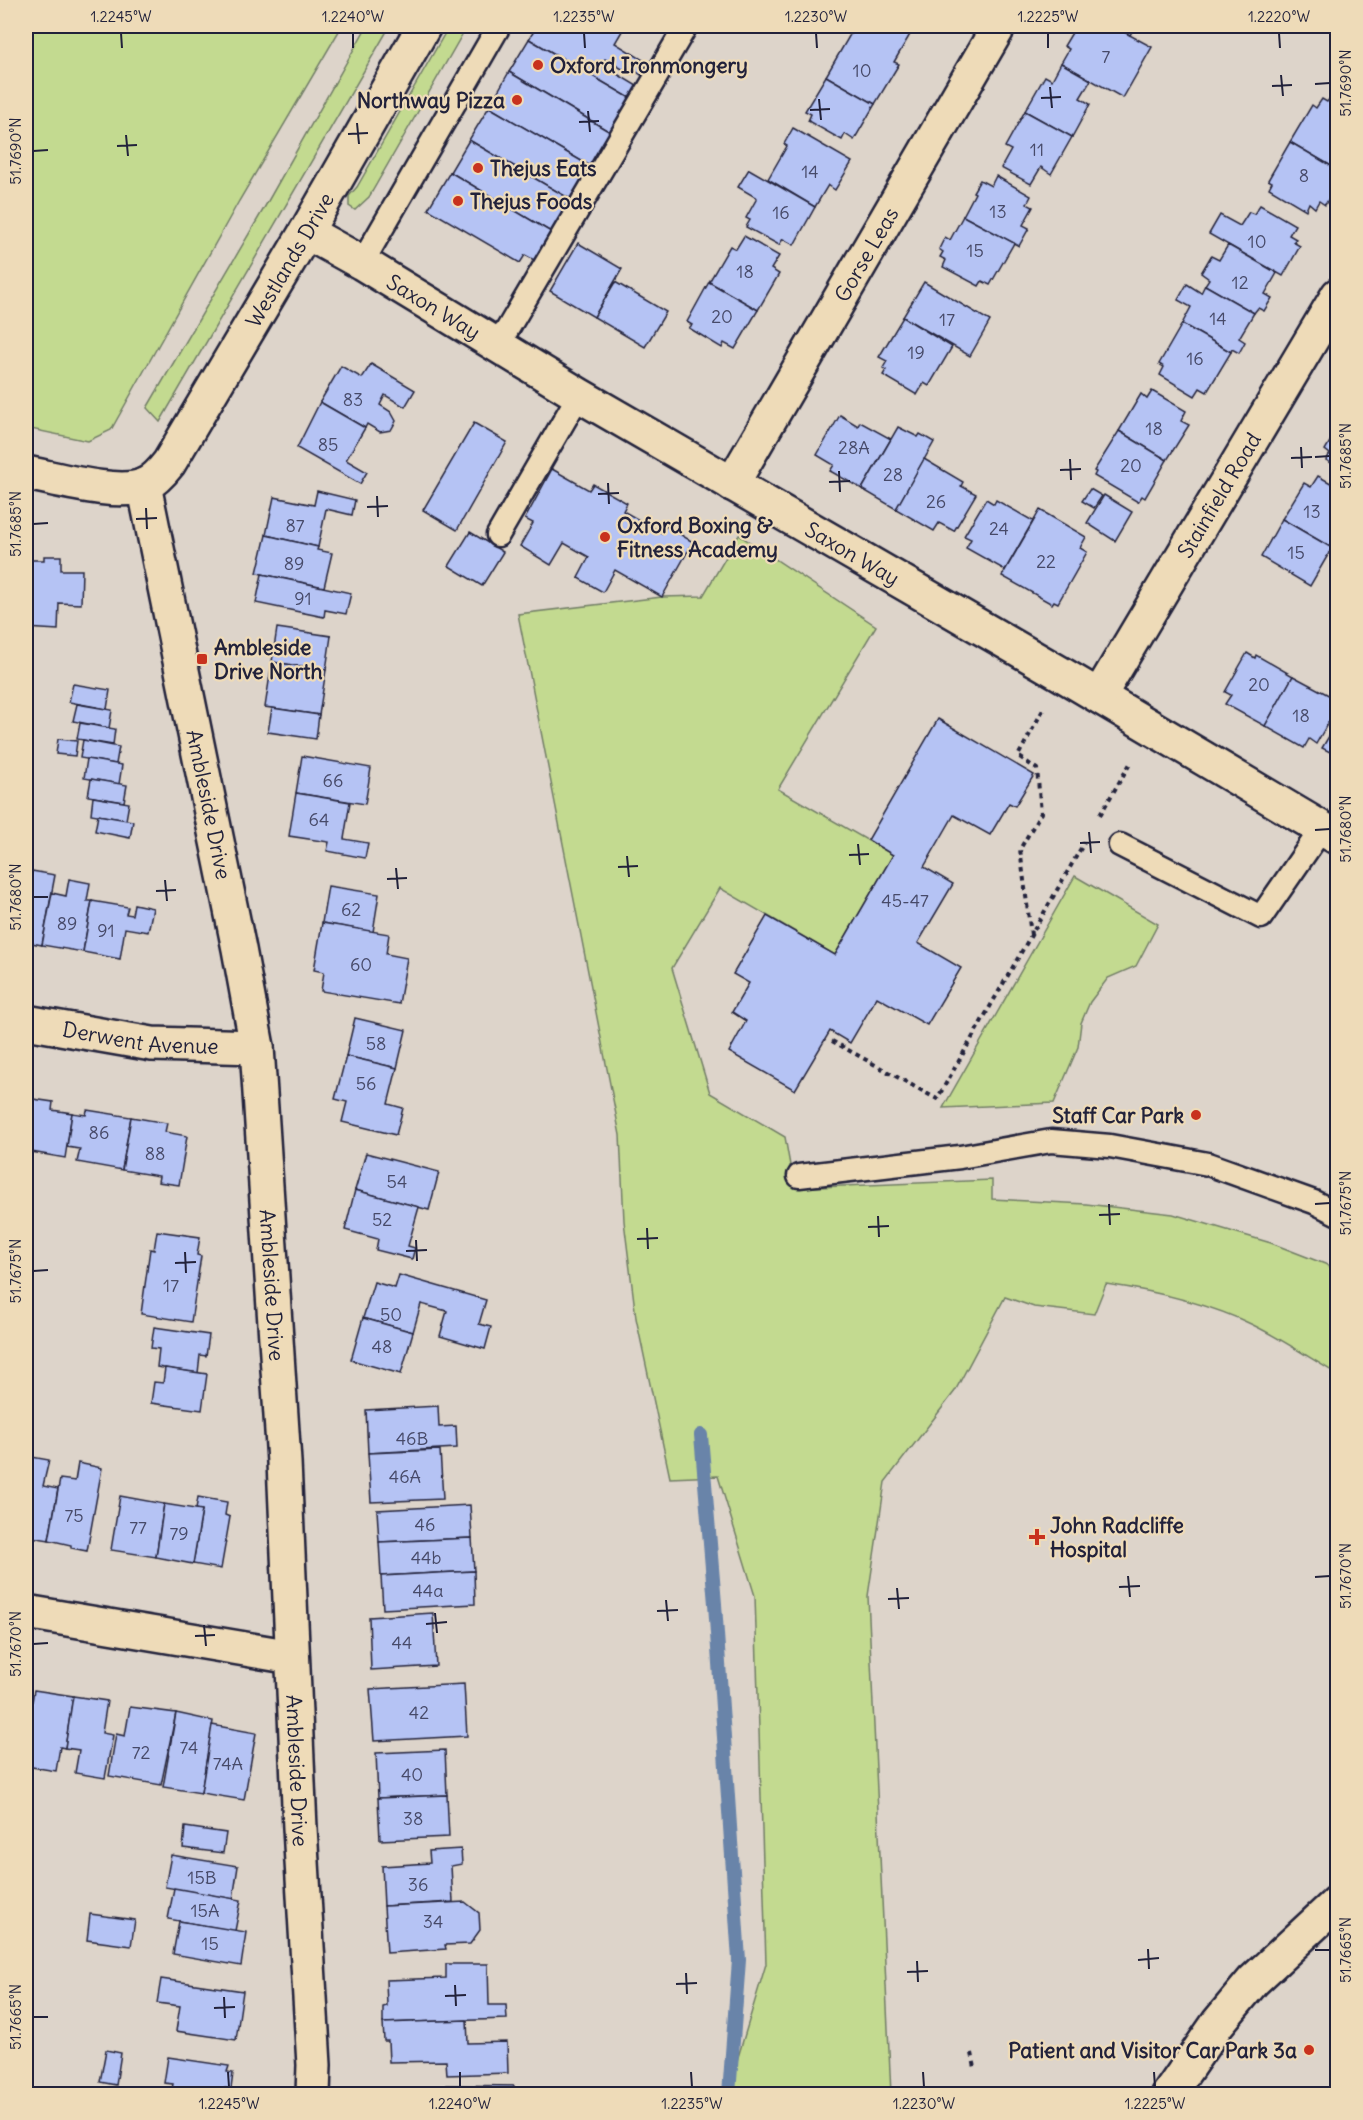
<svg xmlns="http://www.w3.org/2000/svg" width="1363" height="2120" viewBox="0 0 1363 2120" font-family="Delius,sans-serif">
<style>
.green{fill:#c3da90;stroke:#727e66;stroke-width:1.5}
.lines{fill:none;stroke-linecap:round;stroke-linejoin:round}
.stream{stroke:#6984a9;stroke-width:14}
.building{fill:#b5c3f4;stroke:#22223b;stroke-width:1.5}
.lane-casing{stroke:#22223b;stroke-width:27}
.street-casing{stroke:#22223b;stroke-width:38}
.path{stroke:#22223b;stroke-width:4;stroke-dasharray:4.5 4.5;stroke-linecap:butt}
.lane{stroke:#eedbb8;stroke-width:22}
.street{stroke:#eedbb8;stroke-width:33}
.ticks{fill:none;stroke:#22223b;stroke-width:2}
.poi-dot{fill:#c8321e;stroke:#eedbb8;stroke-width:2}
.labels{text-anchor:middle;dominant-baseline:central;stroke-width:4.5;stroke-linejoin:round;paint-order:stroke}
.number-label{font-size:18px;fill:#474a69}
.poi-label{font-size:21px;font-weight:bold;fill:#22223b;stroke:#eedbb8;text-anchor:start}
.street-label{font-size:21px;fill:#22223b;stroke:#eedbb8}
.neatline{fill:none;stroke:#22223b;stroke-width:2}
.ticks-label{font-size:15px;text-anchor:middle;fill:#22223b}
</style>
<rect width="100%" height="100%" fill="#ddd4ca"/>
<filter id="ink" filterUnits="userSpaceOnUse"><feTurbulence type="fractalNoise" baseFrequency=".0167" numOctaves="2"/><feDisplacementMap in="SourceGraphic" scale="12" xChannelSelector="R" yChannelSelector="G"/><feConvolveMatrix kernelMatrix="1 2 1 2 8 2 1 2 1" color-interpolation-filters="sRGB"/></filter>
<g filter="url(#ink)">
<!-- green -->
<g class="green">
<polygon points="26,26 342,26 239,201 111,430 88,441 26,428"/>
<polygon points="367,26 390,26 160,422 147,408 263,210"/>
<polygon points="449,26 467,26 369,197 355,210 349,206 349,196 357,187"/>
<path d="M739 535 876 626 778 789 893 855 835 955 720 888 672 968 710 1093 785 1137 794 1188 992 1180V1199L1086 1204 1173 1214 1271 1243 1325 1264 1337 1272V1374C1310 1358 1282 1339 1253 1325 1210 1304 1154 1291 1106 1284L1094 1314 1034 1307 1005 1297 955 1391 885 1482 868 1596 891 2094H727L766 1964 755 1596 718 1476 670 1478 636 1318 624 1221 620 1135 518 614 662 597 703 596Z"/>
<polygon points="1075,876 1158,924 1136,966 1108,978 1090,1002 1081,1023 1078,1047 1054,1103 943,1108"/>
</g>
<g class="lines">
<!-- stream -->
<polyline class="stream" points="701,1435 715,1604 739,1960 729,2094"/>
</g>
<!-- building -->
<g class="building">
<polygon points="537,26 625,26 615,43 648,63 641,75 634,70 631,74 605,59 602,65 637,86 630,98 529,39"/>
<polygon points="855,26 915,26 894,62 899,64 875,104 826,76"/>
<polygon points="1076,26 1113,26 1152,47 1123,98 1061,63 1069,49 1064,46"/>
<polygon points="1113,26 1135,26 1130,35"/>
<polygon points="529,39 630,98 610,132 509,72"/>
<polygon points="1061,63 1091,80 1080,98 1090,104 1072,137 1025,111 1045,76 1052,80"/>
<polygon points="509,72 610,132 590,166 489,107"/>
<polygon points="826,76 875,104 854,140 845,134 842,140 808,121 811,114 805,111"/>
<polygon points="1330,98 1338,102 1338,170 1290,142 1312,105 1316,108 1322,99 1327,102"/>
<polygon points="489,107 590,166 570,199 469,140"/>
<polygon points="1025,111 1072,137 1051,174 1041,167 1031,184 1001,168 1011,150 1005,147"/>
<polygon points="793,128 852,162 835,190 828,185 815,207 768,179 787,146 784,144"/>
<polygon points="469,140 570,199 551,232 450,172"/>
<polygon points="1290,142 1338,170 1338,183 1325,205 1319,201 1315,208 1309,203 1306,210 1269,188 1272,182 1268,180"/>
<polygon points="749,169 815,207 794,245 783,239 779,245 746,227 750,220 746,218 757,198 738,187"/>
<polygon points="450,172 551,232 534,260 525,255 520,263 428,209"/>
<polygon points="996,176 1031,196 1027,204 1033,207 1023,225 1029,228 1019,246 963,216 975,193 973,192 980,180 991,186"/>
<polygon points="1260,205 1295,225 1289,235 1296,239 1293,242 1300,246 1283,276 1209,234 1220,215 1240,226 1249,212 1254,214"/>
<polygon points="963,216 1014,243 990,285 982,281 979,286 943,267 946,260 940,257 943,252 939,249 945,237 950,240"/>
<polygon points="744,236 779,256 771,269 779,274 758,310 709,282 730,246 736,249"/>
<polygon points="578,243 622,269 594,317 550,291"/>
<polygon points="1228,245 1277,273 1265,294 1272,298 1264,311 1258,308 1254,313 1205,285 1209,279 1201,273 1211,256 1219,260"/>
<polygon points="615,282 666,312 645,347 594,317"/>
<polygon points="709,282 758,310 735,349 724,343 722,348 689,328 692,325 687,322"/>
<polygon points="924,282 990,321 970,356 903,317"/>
<polygon points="1187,284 1201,293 1205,285 1254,313 1239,338 1245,342 1239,353 1232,349 1231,352 1182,324 1191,307 1178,300"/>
<polygon points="903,317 952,347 929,386 924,383 917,395 883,375 886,370 883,368 887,361 879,357"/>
<polygon points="1182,324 1231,352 1207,392 1200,388 1195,396 1160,375 1164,367 1159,364"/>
<polygon points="371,364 415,390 405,407 385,395 380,405 391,412 396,421 391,430 380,432 367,424 365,428 320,402 341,366 362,378"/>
<polygon points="1152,391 1186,411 1181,421 1189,425 1167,460 1119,431 1141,394 1147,399"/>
<polygon points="320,402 365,428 346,460 367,472 360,484 297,448"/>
<polygon points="840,415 858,426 860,422 891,439 862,489 830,471 834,465 817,455"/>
<polygon points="474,423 507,442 457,530 423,510"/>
<polygon points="898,427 918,437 920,434 934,442 896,509 862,489"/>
<polygon points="1338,428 1338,467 1326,460 1330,454 1325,450"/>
<polygon points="1119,431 1167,460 1145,498 1142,496 1138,502 1094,476 1096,472 1094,471"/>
<polygon points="924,459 963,482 961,486 976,494 954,531 939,523 934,531 896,509"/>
<polygon points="552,469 589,490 593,484 627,503 623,511 662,533 666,526 693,542 662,597 615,570 603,592 578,578 589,557 564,543 551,565 520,546 533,523 525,519"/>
<polygon points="1318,476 1338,487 1338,498 1335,502 1338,503 1338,539 1332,548 1282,519 1304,483 1311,487"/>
<polygon points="1090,489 1102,496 1094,508 1082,501"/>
<polygon points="317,491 355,500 352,515 326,509 318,547 266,535 274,497 314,505"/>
<polygon points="1104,495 1132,512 1115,541 1087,523"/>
<polygon points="986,499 994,504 996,500 1033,521 1005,570 966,548 971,539 964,536"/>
<polygon points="1040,510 1086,537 1080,548 1087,552 1058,603 1054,601 1052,604 1002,576"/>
<polygon points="1282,519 1332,548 1310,586 1261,557"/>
<polygon points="470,532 503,552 482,586 449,566"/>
<polygon points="266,535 318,547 317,550 332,553 324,587 257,573"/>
<polygon points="44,556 61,556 61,570 82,570 81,604 59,603 58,630 26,628 26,560 44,560"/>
<polygon points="262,574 351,593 346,614 325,610 324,617 256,603"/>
<polygon points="277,628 331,636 326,670 272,662"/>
<polygon points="1247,653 1255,658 1256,655 1293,676 1265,726 1225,704 1231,695 1225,692"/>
<polygon points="272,662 326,670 319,715 265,707"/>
<polygon points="1293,676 1338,700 1338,705 1316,744 1309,739 1304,748 1265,726"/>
<polygon points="73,684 110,690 107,709 69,702"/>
<polygon points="77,704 112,710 109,728 73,721"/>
<polygon points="272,708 319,715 316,739 268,732"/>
<polygon points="938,719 1034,775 1015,806 1009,803 990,835 954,815 924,867 953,884 918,943 961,968 927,1025 877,997 850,1043 830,1031 795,1090 729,1052 746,1021 732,1012 749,983 733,974 767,916 835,955 893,855 868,840"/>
<polygon points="1338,721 1338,756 1322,748"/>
<polygon points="80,723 115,729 113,745 77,739"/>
<polygon points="58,739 77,741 75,756 56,754"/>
<polygon points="83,740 119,747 116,764 80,758"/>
<polygon points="302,756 371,768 365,804 296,793"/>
<polygon points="87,759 122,765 119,784 84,778"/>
<polygon points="91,779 127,785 124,802 88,796"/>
<polygon points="296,793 350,802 344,839 368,843 365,858 327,851 329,842 289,836"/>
<polygon points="93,797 129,803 126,820 91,814"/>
<polygon points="98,815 133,821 130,838 95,831"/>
<polygon points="32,871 55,875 42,945 26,942 26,904"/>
<polygon points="69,879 90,883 87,901 92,901 83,952 42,945 52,893 66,896"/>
<polygon points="328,886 379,894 373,932 322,923"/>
<polygon points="92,901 128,907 126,914 132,915 134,904 153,908 148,932 125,928 120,959 83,952"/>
<polygon points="322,923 389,934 386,954 407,958 399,1004 321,991 324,972 314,970"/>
<polygon points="355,1018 406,1030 397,1068 346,1056"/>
<polygon points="346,1056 397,1068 388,1104 403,1108 396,1135 342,1122 347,1102 335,1099"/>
<polygon points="26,1098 53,1102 52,1110 72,1113 65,1158 26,1151"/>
<polygon points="87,1110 131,1117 122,1170 77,1162 80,1149 67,1147 72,1113 86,1115"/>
<polygon points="131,1117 167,1123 165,1132 187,1136 179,1185 158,1182 159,1176 122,1170"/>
<polygon points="366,1153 439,1172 429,1210 355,1190"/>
<polygon points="355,1190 419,1207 408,1246 415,1248 412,1259 376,1250 378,1239 345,1230"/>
<polygon points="157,1231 200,1237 197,1255 201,1256 191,1322 141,1314 150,1249 154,1250"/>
<polygon points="399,1275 486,1300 479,1324 491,1327 485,1349 440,1336 447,1311 421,1304 413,1332 363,1318 374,1282 395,1288"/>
<polygon points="363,1318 413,1332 401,1374 351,1360"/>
<polygon points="154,1327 209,1335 206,1356 200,1355 198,1373 157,1367 159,1349 151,1348"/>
<polygon points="165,1368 207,1374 202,1410 151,1403 154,1382 163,1383"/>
<polygon points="438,1406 439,1427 456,1426 457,1448 368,1453 366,1410"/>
<polygon points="440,1450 443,1499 371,1502 368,1453"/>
<polygon points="26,1456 49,1460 43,1486 58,1489 49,1540 26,1536"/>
<polygon points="78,1463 102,1468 87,1551 71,1548 71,1545 49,1540 60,1479 75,1481"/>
<polygon points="120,1496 164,1504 156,1557 111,1550"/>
<polygon points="198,1497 227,1502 225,1515 230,1517 221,1569 193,1564 202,1510 196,1509"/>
<polygon points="164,1504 202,1510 193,1564 156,1557"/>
<polygon points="470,1505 472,1538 379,1542 377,1510"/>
<polygon points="472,1538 474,1571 381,1576 379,1542"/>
<polygon points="474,1571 475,1604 383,1609 381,1576"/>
<polygon points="433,1613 436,1666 371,1670 369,1617"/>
<polygon points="464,1684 467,1736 374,1741 370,1689"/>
<polygon points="34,1690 73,1696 65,1748 60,1747 56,1771 26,1766 28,1741 26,1739"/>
<polygon points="73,1696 107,1701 102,1733 113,1735 105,1778 75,1773 79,1750 65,1748"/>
<polygon points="130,1707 176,1713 161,1785 109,1776 116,1734 125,1736"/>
<polygon points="176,1713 213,1721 201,1793 163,1787"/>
<polygon points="212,1725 256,1733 244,1800 201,1793"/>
<polygon points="445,1750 447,1795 378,1798 376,1753"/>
<polygon points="447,1795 449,1837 380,1840 378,1798"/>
<polygon points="185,1827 226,1833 223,1853 183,1848"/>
<polygon points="461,1849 462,1864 451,1866 453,1902 384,1906 382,1866 430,1863 429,1851"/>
<polygon points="171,1855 238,1866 233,1899 165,1887"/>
<polygon points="174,1888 241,1900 235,1931 168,1919"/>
<polygon points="465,1902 479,1913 480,1930 470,1944 445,1945 446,1949 387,1953 384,1906"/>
<polygon points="90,1914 135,1920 131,1946 87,1940"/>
<polygon points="179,1921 246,1932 241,1966 173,1954"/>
<polygon points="446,1964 488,1964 489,2005 506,2005 507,2019 383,2023 383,2007 387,2006 386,1980 446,1978"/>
<polygon points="161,1979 243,1991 236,2040 176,2031 180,2006 157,2003"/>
<polygon points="467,2020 468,2043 507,2042 508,2073 447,2075 446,2061 389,2062 388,2041 384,2041 383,2023"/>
<polygon points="106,2050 121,2053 116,2085 100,2082"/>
<polygon points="168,2057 229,2066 227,2072 233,2073 231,2089 225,2088 224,2094 171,2094 173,2084 164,2083"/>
<polygon points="446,2085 514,2086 514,2094 388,2094 388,2089 446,2090"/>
<polygon points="55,2088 97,2094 54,2094"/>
</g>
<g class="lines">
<!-- lane casing -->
<g class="lane-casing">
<g id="lane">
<polyline points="362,263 499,26"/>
<polyline points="497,347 686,26"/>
<polyline points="498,535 579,395"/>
<polyline points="1120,845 1261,917 1321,830"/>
<polyline points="799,1176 960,1157 1051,1141 1110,1146 1208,1164 1314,1202 1338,1214"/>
</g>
</g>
<!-- street casing -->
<g class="street-casing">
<g id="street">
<path id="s1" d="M306 232 362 263 579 395 1063 675 1338 838"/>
<path id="s2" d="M26 473C54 478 119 497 145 485 155 480 162 472 169 463L306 232 424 26"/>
<path id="s3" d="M732 484 999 26"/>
<path id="s4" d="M144 485 239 949 257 1047 284 1462 300 1828 314 2065 313 2094"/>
<path id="s5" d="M1099 696 1338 295"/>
<path id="s6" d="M26 1022 152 1044 257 1047"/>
<polyline points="26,1612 292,1657"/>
<polyline points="1169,2094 1218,2023 1253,1981 1338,1902"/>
</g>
</g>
<!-- path -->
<g class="path">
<polyline points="1100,815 1131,762"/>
<polyline points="1031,935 1020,849 1041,813 1037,769 1018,756 1044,708"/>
<polyline points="832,1041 937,1099 1084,843"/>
<polyline points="972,2053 975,2068"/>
</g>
<!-- lane -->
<use href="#lane" class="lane"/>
<!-- street -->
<use href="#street" class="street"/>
</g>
</g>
<!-- ticks -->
<path class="ticks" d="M121 33 122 48M353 33V48M584 33 585 48M816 33 817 48M1048 33V48M1279 33 1280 48M1281 75 1283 96M1315 84 1330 83M1272 86 1292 85M1050 87 1052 108M1041 98 1061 97M819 99 821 120M810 110 830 109M588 111 590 132M579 122 599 121M357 123 359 144M348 134 368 133M126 135 128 156M117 146 137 145M33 151 48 150M1301 447 1302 468M1315 457 1330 456M1291 458 1312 457M1070 459 1071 480M1060 470 1081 469M839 471 840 492M829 482 850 481M608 483 609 504M598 494 619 493M377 496 378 517M367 507 388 506M146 508 147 529M136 519 157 518M33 524 48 523M1315 830 1330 829M1089 832 1091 853M1080 843 1100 842M858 844 860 865M849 855 869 854M627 856 629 877M618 867 638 866M396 868 398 889M387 879 407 878M165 880 167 901M156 891 176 890M33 897H48M1109 1204 1110 1225M1315 1204 1330 1203M1099 1215 1120 1214M878 1216 879 1237M868 1227 889 1226M647 1228 648 1249M637 1239 658 1238M416 1240 417 1261M406 1251 427 1250M185 1252 186 1273M175 1263 196 1262M33 1271 48 1270M1128 1576 1130 1597M1315 1577 1330 1576M1119 1587 1140 1586M897 1588 899 1609M888 1599 909 1598M666 1600 668 1621M657 1611 678 1610M435 1613 437 1633M426 1624 447 1622M204 1625 206 1646M195 1636 215 1635M33 1644 48 1643M1148 1949 1149 1969M1315 1950H1330M1138 1960 1159 1958M917 1961 918 1982M907 1972 928 1971M686 1973 687 1994M676 1984 697 1983M455 1985 456 2006M445 1996 466 1995M224 1997 225 2018M214 2008 235 2007M33 2017H48M228 2072 229 2087M460 2072V2087M691 2072 692 2087M923 2072 924 2087M1154 2072 1155 2087"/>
<!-- markers -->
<g class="poi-dot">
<circle cx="538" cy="65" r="6"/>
<circle cx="517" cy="100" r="6"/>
<circle cx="478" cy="168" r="6"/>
<circle cx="458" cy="201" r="6"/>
<circle cx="605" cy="537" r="6"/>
<rect x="196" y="653" width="12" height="12" rx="3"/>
<circle cx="1196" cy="1115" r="6"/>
<path d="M1034 1528h6v6h6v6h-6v6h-6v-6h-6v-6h6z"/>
<circle cx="1309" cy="2050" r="6"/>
</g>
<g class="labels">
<!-- number labels -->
<g class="number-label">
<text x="1106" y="56">7</text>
<text x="862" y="70">10</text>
<text x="1037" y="149">11</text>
<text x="810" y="171">14</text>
<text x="1304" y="175">8</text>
<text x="998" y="211">13</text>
<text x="781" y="212">16</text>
<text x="1257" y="241">10</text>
<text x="975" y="250">15</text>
<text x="745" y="271">18</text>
<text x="1240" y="282">12</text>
<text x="722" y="316">20</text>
<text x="1218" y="318">14</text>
<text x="947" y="319">17</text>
<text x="916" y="352">19</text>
<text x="1195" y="358">16</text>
<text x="353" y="399">83</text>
<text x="1154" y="428">18</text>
<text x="328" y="444">85</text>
<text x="854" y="447">28A</text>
<text x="1131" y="465">20</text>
<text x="893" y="474">28</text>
<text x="936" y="501">26</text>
<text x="1312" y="511">13</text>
<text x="295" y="525">87</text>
<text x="999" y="528">24</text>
<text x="1296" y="552">15</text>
<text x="1046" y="561">22</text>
<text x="294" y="563">89</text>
<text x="303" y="598">91</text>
<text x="1259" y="684">20</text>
<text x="1301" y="715">18</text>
<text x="333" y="780">66</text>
<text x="319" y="819">64</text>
<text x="905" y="900">45-47</text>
<text x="351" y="909">62</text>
<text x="67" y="923">89</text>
<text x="106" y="930">91</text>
<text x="361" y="964">60</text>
<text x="376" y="1043">58</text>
<text x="366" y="1083">56</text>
<text x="99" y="1132">86</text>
<text x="155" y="1153">88</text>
<text x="397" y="1181">54</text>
<text x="382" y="1219">52</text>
<text x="171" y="1285">17</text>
<text x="391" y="1314">50</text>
<text x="382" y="1346">48</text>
<text x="412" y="1438">46B</text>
<text x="405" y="1476">46A</text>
<text x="74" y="1515">75</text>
<text x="425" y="1524">46</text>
<text x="138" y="1527">77</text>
<text x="179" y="1533">79</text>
<text x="426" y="1557">44b</text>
<text x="428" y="1590">44a</text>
<text x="402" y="1642">44</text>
<text x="419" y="1712">42</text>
<text x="189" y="1747">74</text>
<text x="141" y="1752">72</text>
<text x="228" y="1763">74A</text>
<text x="412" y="1774">40</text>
<text x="413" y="1818">38</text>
<text x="202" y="1877">15B</text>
<text x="418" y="1884">36</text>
<text x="205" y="1910">15A</text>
<text x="433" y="1921">34</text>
<text x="210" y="1943">15</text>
</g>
<!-- poi labels -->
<g class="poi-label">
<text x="550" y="65">Oxford Ironmongery</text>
<text x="505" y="100" text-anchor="end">Northway Pizza</text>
<text x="490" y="168">Thejus Eats</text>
<text x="470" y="201">Thejus Foods</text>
<text x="617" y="525">Oxford Boxing &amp;<tspan x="617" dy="24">Fitness Academy</tspan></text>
<text x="214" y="647">Ambleside<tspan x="214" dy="24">Drive North</tspan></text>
<text x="1184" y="1115" text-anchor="end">Staff Car Park</text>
<text x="1050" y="1525">John Radcliffe<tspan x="1050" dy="24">Hospital</tspan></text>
<text x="1297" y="2050" text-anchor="end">Patient and Visitor Car Park 3a</text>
</g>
<!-- street labels -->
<g class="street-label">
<text stroke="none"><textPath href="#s3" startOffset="266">Gorse Leas</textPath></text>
<text stroke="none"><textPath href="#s2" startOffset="390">Westlands Drive</textPath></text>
<text stroke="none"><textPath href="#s1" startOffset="148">Saxon Way</textPath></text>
<text stroke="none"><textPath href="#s5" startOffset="234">Stainfield Road</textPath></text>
<text stroke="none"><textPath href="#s1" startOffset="634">Saxon Way</textPath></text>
<text stroke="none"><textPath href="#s4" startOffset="326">Ambleside Drive</textPath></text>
<text stroke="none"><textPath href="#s6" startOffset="116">Derwent Avenue</textPath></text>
<text stroke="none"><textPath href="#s4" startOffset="812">Ambleside Drive</textPath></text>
<text stroke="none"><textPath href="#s4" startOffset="1298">Ambleside Drive</textPath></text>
</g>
</g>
<!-- margin -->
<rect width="1363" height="2120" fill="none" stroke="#eedbb8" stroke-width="66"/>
<rect x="33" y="33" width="1297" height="2054" class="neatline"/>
<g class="ticks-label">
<text x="121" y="22">1.2245°W</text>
<text x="353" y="22">1.2240°W</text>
<text x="584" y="22">1.2235°W</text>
<text x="816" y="22">1.2230°W</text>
<text x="1048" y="22">1.2225°W</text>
<text x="1279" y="22">1.2220°W</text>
<text transform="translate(1346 83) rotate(-90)" y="5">51.7690°N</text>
<text transform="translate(16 151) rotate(-90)" y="5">51.7690°N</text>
<text transform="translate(1346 456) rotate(-90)" y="5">51.7685°N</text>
<text transform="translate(16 524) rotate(-90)" y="5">51.7685°N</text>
<text transform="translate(1346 829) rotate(-90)" y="5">51.7680°N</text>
<text transform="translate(16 897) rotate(-90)" y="5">51.7680°N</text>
<text transform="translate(1346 1203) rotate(-90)" y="5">51.7675°N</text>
<text transform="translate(16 1271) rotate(-90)" y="5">51.7675°N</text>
<text transform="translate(1346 1576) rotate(-90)" y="5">51.7670°N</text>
<text transform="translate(16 1644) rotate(-90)" y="5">51.7670°N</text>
<text transform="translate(1346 1950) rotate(-90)" y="5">51.7665°N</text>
<text transform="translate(16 2017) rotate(-90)" y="5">51.7665°N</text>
<text x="229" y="2109">1.2245°W</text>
<text x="460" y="2109">1.2240°W</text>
<text x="692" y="2109">1.2235°W</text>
<text x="924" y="2109">1.2230°W</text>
<text x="1155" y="2109">1.2225°W</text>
</g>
</svg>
